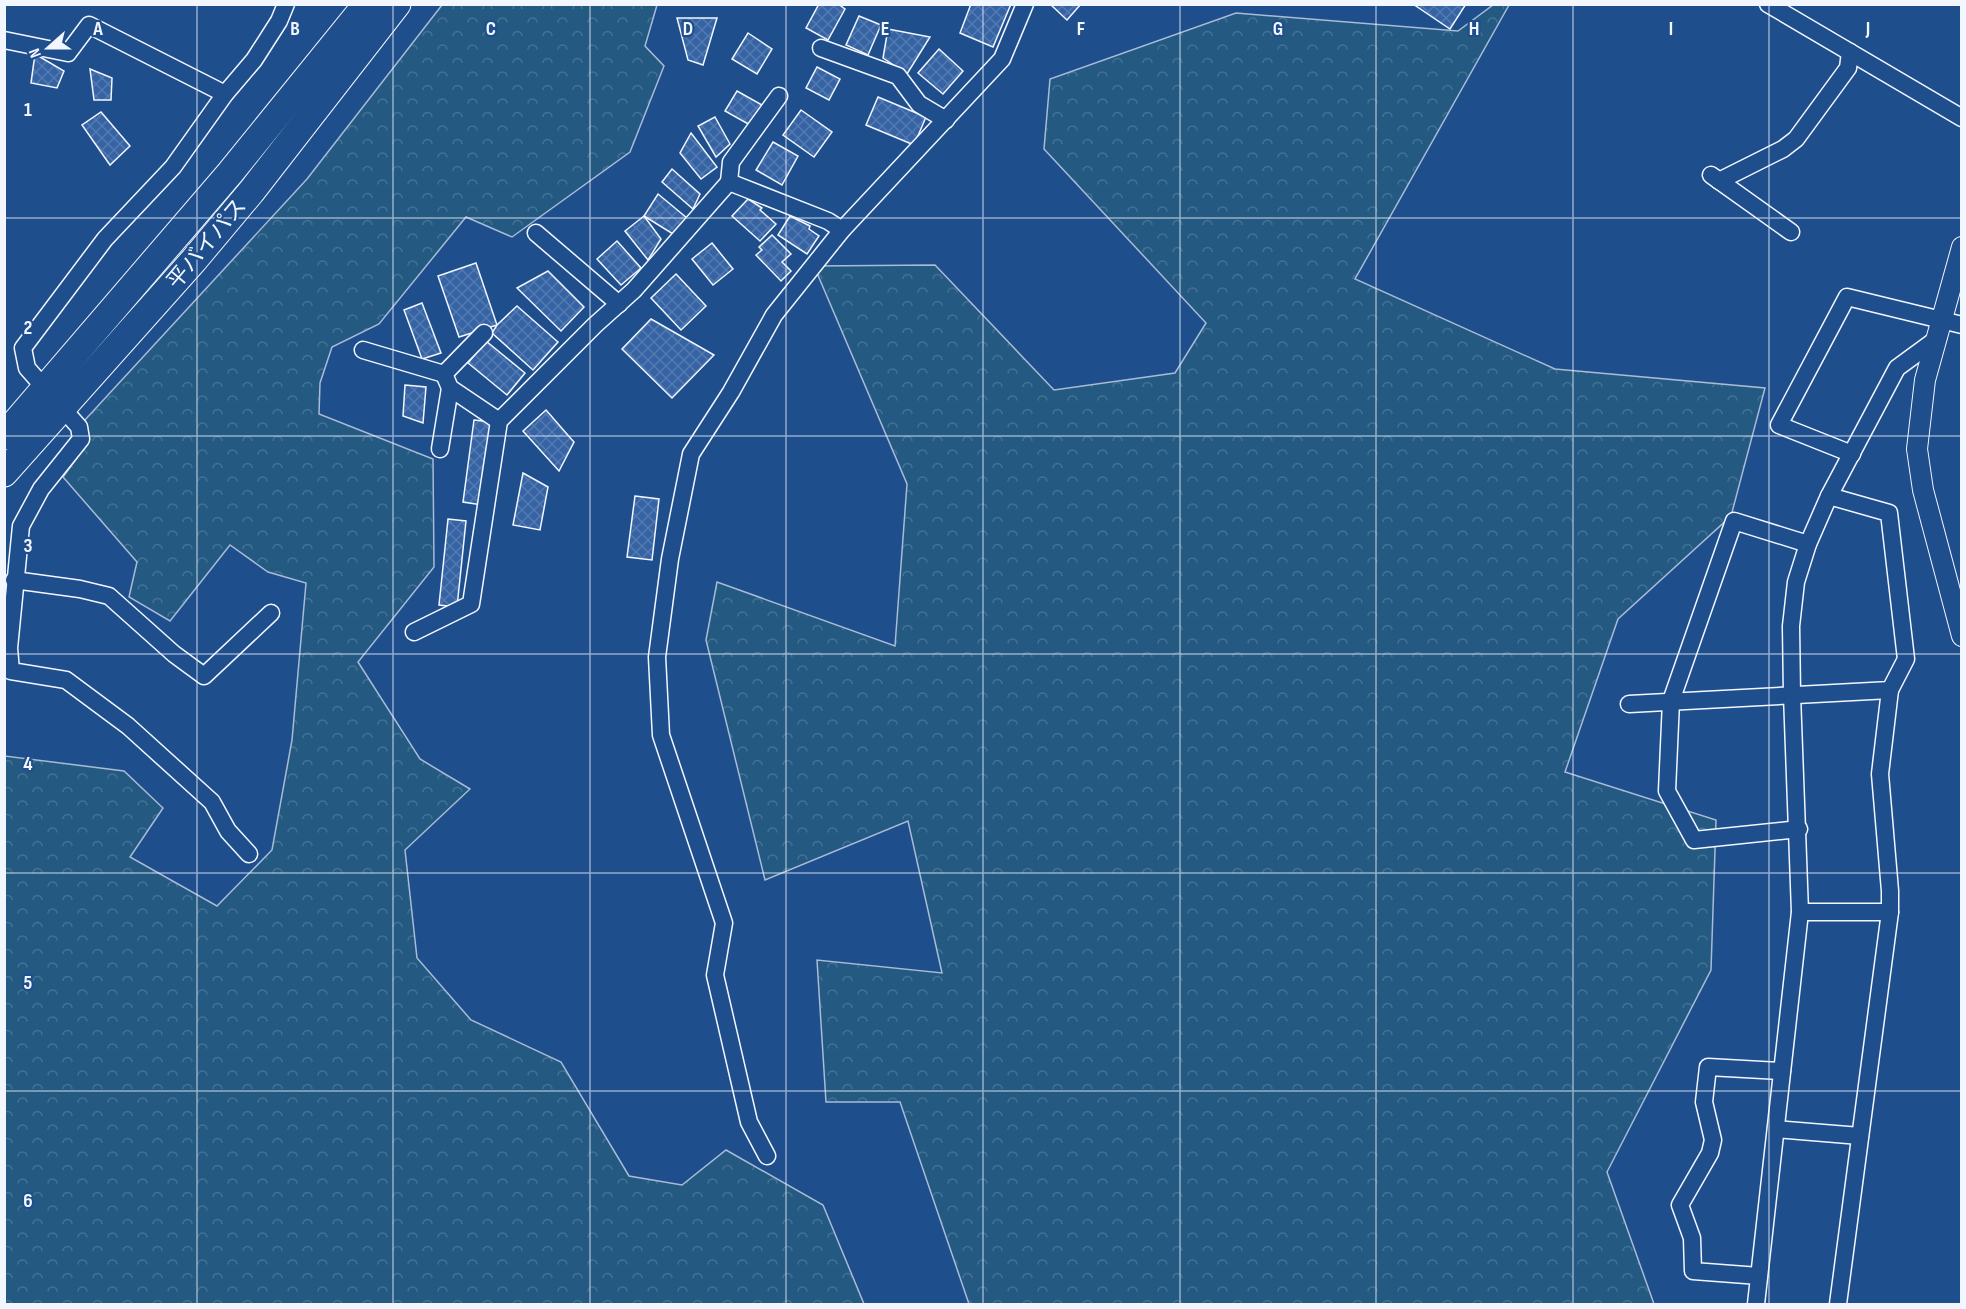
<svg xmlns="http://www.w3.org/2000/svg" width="1966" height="1309" viewBox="0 0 1966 1309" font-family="'Sofia Sans Condensed','Noto Sans JP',sans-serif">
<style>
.forest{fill:url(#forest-crowns);stroke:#a8bbd7;stroke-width:1.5}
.building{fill:url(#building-cross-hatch);stroke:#f2f6ff;stroke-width:1.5}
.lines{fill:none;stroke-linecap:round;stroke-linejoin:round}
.minor-casing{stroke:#f2f6ff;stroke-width:19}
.tertiary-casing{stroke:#f2f6ff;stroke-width:22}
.trunk-casing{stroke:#f2f6ff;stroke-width:29}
.minor{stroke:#1f4e8c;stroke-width:16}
.tertiary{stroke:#1f4e8c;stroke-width:20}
.trunk{stroke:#1f4e8c;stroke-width:27}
.grid{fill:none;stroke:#f2f6ff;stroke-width:1.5;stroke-opacity:0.55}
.labels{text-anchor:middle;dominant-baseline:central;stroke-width:4.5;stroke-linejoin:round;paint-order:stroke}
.street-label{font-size:22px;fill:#f2f6ff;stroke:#1f4e8c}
.grid-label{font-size:20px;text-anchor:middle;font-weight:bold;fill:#f2f6ff;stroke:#1f4e8c;stroke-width:4.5;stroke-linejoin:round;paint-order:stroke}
</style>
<defs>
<pattern id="forest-crowns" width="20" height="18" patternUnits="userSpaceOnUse" patternTransform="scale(1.5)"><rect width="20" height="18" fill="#245a82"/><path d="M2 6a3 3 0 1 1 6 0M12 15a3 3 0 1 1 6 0" fill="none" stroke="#447295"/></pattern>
<pattern id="building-cross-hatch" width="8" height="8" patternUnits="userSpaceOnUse" patternTransform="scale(1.5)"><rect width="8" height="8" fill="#3563a3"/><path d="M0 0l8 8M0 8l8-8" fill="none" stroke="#537ab1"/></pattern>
</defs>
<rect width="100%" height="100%" fill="#1f4e8c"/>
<!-- forest -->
<g class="forest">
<polygon points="442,5 657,5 645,46 664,66 630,152 512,237 466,217 379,324 332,347 320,383 319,414 433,459 434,567 358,662 420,759 470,789 405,850 417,958 471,1020 561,1062 629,1176 682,1185 726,1150 823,1205 864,1304 5,1304 5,756 124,771 163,808 130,857 217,906 272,850 292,740 306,583 268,572 230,545 170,621 129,597 137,562 63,477 87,444 84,421 307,179"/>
<polygon points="1493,5 1509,5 1355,279 1555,369 1765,388 1731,516 1618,619 1565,772 1716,820 1711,970 1607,1172 1654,1304 969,1304 900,1102 826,1102 817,960 942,973 908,821 765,880 706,640 717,582 895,646 907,484 814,266 935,265 1054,390 1175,373 1206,323 1044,149 1050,79 1236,13 1458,31"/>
</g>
<!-- building -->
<g class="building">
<polygon points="819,4 838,4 845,9 828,40 806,28"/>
<polygon points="971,4 1011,4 993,47 960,33"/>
<polygon points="1050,4 1081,4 1067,20"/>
<polygon points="1413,4 1466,4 1450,29"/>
<polygon points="859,16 881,25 868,55 846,45"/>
<polygon points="677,18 717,18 703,65 688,60"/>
<polygon points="888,29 930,37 907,74 883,58"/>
<polygon points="748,33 772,49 757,74 732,59"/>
<polygon points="939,49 963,71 943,94 918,73"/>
<polygon points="35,54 64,71 57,88 31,83"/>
<polygon points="817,67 840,79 829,100 806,88"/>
<polygon points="90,69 112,78 111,100 94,100"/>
<polygon points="737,91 762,105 750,125 725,111"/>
<polygon points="878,97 926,117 914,145 866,125"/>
<polygon points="801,110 832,132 814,157 783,135"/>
<polygon points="101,112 130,146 110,165 82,125"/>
<polygon points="715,117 730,144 716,157 698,126"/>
<polygon points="691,133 717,167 701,179 680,153"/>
<polygon points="773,142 798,156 782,185 756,170"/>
<polygon points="672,169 700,194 693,209 662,182"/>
<polygon points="658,194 687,218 673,234 644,216"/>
<polygon points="748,199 762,208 760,210 776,224 760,241 732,216"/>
<polygon points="644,216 661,239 648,260 625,231"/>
<polygon points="790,216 810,226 809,229 819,236 807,254 778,235"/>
<polygon points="772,235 791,254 782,262 791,271 781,281 756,255 762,250 759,247"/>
<polygon points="617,241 641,268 621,285 597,259"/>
<polygon points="712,243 733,269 713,285 692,259"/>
<polygon points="476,263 497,325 459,337 438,276"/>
<polygon points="548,271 584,307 561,331 517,288"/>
<polygon points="676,274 706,306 681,330 651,298"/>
<polygon points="422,303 441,353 422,359 404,310"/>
<polygon points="517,306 558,342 533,370 492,333 497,325"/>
<polygon points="651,319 714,355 672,398 622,349"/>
<polygon points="486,341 525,373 507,395 468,363"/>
<polygon points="405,385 426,387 423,423 403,416"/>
<polygon points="546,410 574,442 559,471 523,431"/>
<polygon points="474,420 492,422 482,505 463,502"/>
<polygon points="523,473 548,487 540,530 513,525"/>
<polygon points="635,496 659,499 652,560 627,557"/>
<polygon points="448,519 466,521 457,607 439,605"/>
</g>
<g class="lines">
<!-- minor casing -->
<g class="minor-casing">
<g id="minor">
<polyline points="1768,4 1962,118"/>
<polyline points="4,40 68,53 89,25 225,94"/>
<polyline points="821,48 898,76 919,104 946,120"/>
<polyline points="1711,175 1791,232"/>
<polyline points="1719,181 1783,149 1796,139 1848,68 1850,52"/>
<polyline points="729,182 731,162 779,96"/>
<polyline points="536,233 619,304"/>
<polyline points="363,350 444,374 450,388 499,421"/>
<polyline points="444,374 484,333"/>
<polyline points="440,449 450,388"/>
<polyline points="1852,454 1779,425 1847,297 1962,325"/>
<polyline points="14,580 80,589 109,596 174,654 204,676 271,613"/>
<polyline points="414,632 471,604 499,421 595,325 634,290 729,182 828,221 842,230"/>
<polyline points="1629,704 1890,690 1906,659 1889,513 1829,496"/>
<polyline points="1799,829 1694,840 1667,791 1671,701 1734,521 1808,544"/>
<polyline points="249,854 228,831 212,802 128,726 66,680 11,671 9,648 21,526 41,489 81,439 79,427 27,368 23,348 105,239 173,167 225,94 254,60 279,21 286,4"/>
<polyline points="1800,912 1890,912"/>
<polyline points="1776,1129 1860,1136"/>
<polyline points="767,1156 749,1122 715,975 724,923 661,735 657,657 670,559 691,454 731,392 774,315 842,230 1002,59 1025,4"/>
<polyline points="1759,1276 1693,1271 1692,1238 1680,1205 1710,1153 1713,1140 1704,1102 1708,1067 1782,1071"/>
<polyline points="1756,1304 1800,912 1792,695 1791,626 1796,582 1808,544 1829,496 1897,368 1938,338"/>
<polyline points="1838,1304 1890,912 1890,891 1880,774 1890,690"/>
</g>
</g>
<!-- tertiary casing -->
<g class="tertiary-casing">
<polyline id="tertiary" points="1962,247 1925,380 1917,449 1923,490 1962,636"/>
</g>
<!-- trunk casing -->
<g class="trunk-casing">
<g id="trunk">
<polyline points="4,436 230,173 367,4"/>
<polyline points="4,473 194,260 251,192 397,4"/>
</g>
</g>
<!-- minor -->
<use href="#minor" class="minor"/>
<!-- tertiary -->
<use href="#tertiary" class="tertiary"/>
<!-- trunk -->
<use href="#trunk" class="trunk"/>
</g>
<!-- grid -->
<path class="grid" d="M197 4V1304M393 4V1304M590 4V1304M786 4V1304M983 4V1304M1180 4V1304M1376 4V1304M1573 4V1304M1769 4V1304M4 218H1962M4 436H1962M4 654H1962M4 873H1962M4 1091H1962"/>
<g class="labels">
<!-- street labels -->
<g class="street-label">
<text transform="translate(207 244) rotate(-50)">平バイパス</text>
</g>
</g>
<g class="grid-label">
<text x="98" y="35">A</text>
<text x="295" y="35">B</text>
<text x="491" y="35">C</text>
<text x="688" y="35">D</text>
<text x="885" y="35">E</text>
<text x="1081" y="35">F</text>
<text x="1278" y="35">G</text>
<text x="1474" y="35">H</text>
<text x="1671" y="35">I</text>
<text x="1868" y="35">J</text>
<text x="28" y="116">1</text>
<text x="28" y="334">2</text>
<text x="28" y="552">3</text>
<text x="28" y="770">4</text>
<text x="28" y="989">5</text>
<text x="28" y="1207">6</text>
</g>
<!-- border -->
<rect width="1966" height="1309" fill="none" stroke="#f2f6ff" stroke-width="12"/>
<!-- north arrow -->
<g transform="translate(48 48) rotate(249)" stroke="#1f4e8c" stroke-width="4.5" paint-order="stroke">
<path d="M0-4.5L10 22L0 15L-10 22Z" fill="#f2f6ff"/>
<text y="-9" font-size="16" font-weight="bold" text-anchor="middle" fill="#f2f6ff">N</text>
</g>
</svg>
